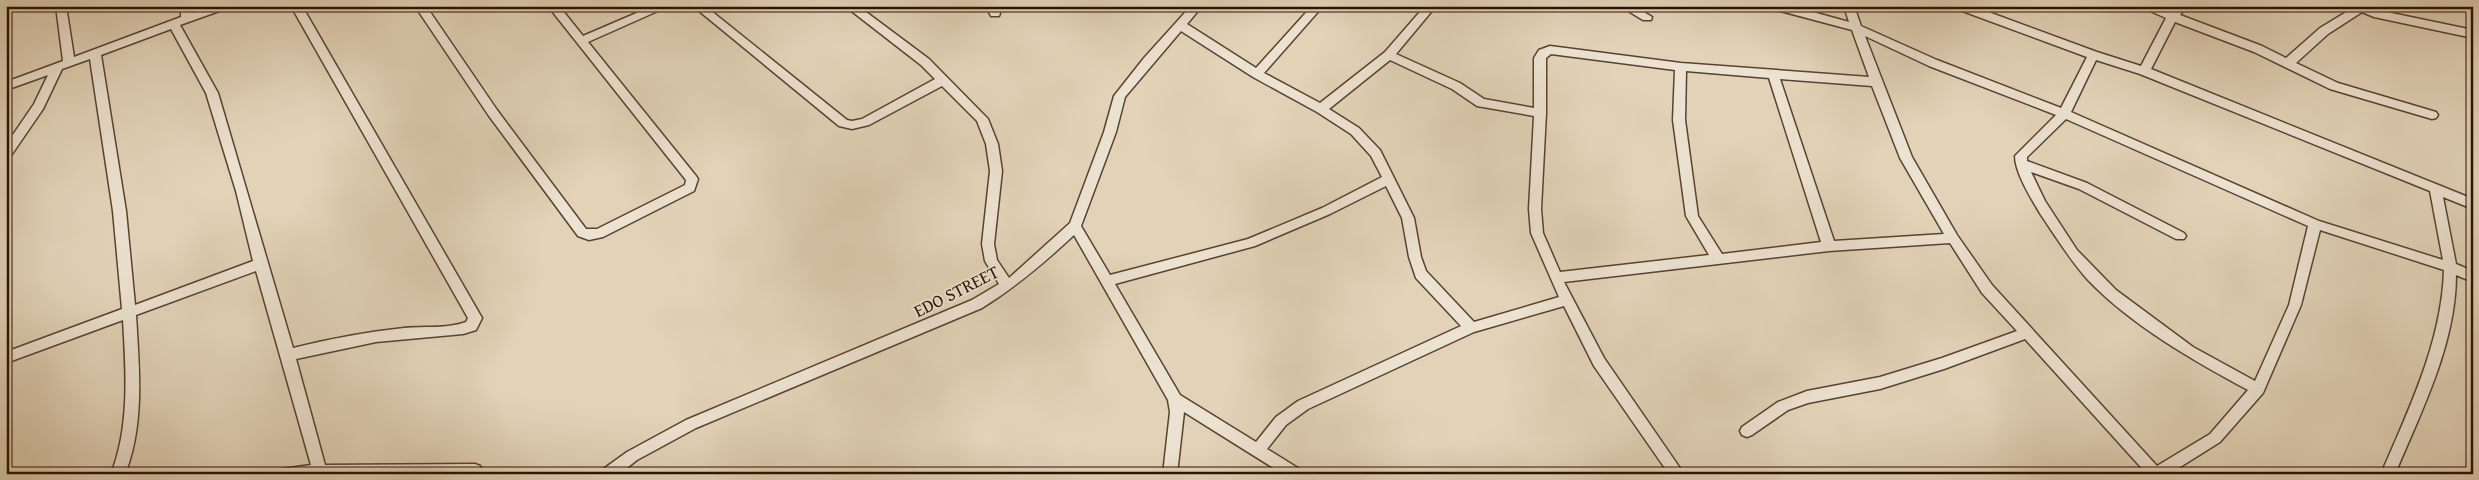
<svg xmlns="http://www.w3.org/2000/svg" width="2479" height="480" viewBox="0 0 2479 480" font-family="'Gentium Book Plus',serif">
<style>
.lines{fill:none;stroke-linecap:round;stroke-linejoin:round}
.minor-casing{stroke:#5a422e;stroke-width:3}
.minor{fill:#ece2d1;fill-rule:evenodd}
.labels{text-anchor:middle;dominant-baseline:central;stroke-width:4;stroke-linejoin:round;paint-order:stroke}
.street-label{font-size:18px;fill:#2c1100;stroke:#ece2d1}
</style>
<rect width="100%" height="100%" fill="#e2d3b8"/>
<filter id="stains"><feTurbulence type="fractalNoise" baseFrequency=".004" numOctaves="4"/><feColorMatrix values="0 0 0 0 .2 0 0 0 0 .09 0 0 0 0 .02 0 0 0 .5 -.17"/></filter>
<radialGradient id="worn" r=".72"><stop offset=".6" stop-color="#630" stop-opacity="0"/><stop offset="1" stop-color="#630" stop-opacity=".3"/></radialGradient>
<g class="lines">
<!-- minor casing -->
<g class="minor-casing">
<g id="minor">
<path d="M56 6H66L74 57 181 17V6H191L192 13 210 6H226L225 9 180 25 218 93 293 348C329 339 366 332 404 328 425 326 447 329 466 322L468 318 291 6H302L482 318 476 330 463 334 376 342 296 359 325 465 475 464 480 466 482 470 480 474H273L275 470 311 465 256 271 136 315C139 367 145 424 125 474H111C130 426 126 371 123 320L6 363V352L122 309 113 211 90 59 62 69 43 109 10 157 6 158V145L34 104 48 75 6 90V82L63 61ZM171 29 206 93 236 191 253 261 135 305 126 211 101 55Z"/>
<polygon points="415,6 426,6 497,110 586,229 597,229 685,185 686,180 548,6 559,6 583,36 653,6 669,6 588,42 696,176 698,179 694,191 603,237 589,240 578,236 489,116"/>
<path d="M693 6H705L847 120 852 121 862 119 935 79 921 65 845 6H858L929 59 988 119 998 144 1002 171 994 244 997 260 1009 278 1070 223 1104 132 1114 96 1144 58 1191 6H1202L1187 24 1256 68 1312 6H1323L1264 73 1320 103 1385 52 1425 6H1436L1396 54 1460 83 1484 99 1534 108V58L1539 50 1550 46 1681 63 1869 77 1852 30 1773 9 1772 6H1791L1849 22 1844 6H1854L1861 26 1937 60 2061 108 2087 57 1957 9 1956 6H1972L2097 52 2141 66 2166 18 2139 6H2155L2170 12 2176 6H2187L2180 15 2262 46 2286 58 2320 28 2353 8 2352 6H2368L2377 10 2473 30V38L2374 17 2362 12 2328 34 2296 63 2338 83 2436 112 2438 115 2436 118 2432 119 2330 89 2254 52 2175 22 2151 69 2473 199V209L2443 197 2456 264 2473 271V282L2456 275C2456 344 2421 412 2395 474H2381C2409 409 2442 341 2444 270L2320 230 2301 305 2263 393 2220 442 2169 474H2147L2025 339 1944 369 1880 389 1808 403 1788 410 1752 435 1747 437 1742 435 1740 431 1742 427 1778 402 1807 391 1880 377 1942 358 2017 331 1982 293 1950 243 1829 251 1564 282 1604 358 1684 474H1669L1594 366 1564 306 1474 332 1308 409 1286 425 1267 449 1301 470 1303 474H1283L1184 412 1177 474H1163L1170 412 1168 400 1074 235C1044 263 1017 286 982 308L696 428 637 460 619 474H600L602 470 627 452 686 420 972 300 999 284 985 261 982 244 990 171 986 144 977 121 942 86 869 125 852 129 839 126ZM1181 31 1253 77 1317 112 1351 134 1371 156 1382 177 1322 208 1248 239 1110 275 1081 226 1116 132 1125 97ZM1865 36 1929 66 2056 115 2015 156C2015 173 2032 200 2041 215 2056 237 2070 260 2088 280 2131 325 2194 361 2248 390L2210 434 2157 466 1992 285 1957 235 1912 157ZM1551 54 1675 70 1673 120 1686 216 1709 255 1560 272 1543 233 1541 209 1546 113V58ZM1390 60 1452 89 1477 106 1534 116 1529 209 1531 233 1559 297 1474 322 1426 271 1421 257 1414 218 1380 150 1359 128 1329 109ZM2096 60 2140 74 2430 191 2443 260 2319 221 2071 112ZM1686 71 1769 78 1821 242 1722 254 1698 216 1685 120ZM1780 79 1872 86 1900 158 1944 234 1834 241ZM2066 119 2308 226 2289 305 2255 381 2193 347 2116 290 2077 250 2045 201 2031 172 2079 189 2176 239H2184L2186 236 2184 233 2087 183 2027 161V157ZM1386 186 1402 218 1409 257 1416 278 1461 326 1298 401 1276 417 1256 442 1180 395 1115 284 1255 246 1330 214Z"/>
<polygon points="986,6 997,6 1000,13 999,16 991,16"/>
<polygon points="1620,6 1634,6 1652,17 1651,20 1643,20"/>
</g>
</g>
<!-- minor -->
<use href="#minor" class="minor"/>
</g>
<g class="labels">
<!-- street labels -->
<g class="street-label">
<text transform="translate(956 291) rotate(-27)">EDO STREET</text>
</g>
</g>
<!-- margin -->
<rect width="2479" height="480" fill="none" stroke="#e2d3b8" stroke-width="25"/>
<rect x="8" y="8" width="2464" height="465" fill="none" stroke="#2c1100" stroke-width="2.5"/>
<rect x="12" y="12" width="2454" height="455" fill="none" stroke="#2c1100"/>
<rect width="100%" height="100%" filter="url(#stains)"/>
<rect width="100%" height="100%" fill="url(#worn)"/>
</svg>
